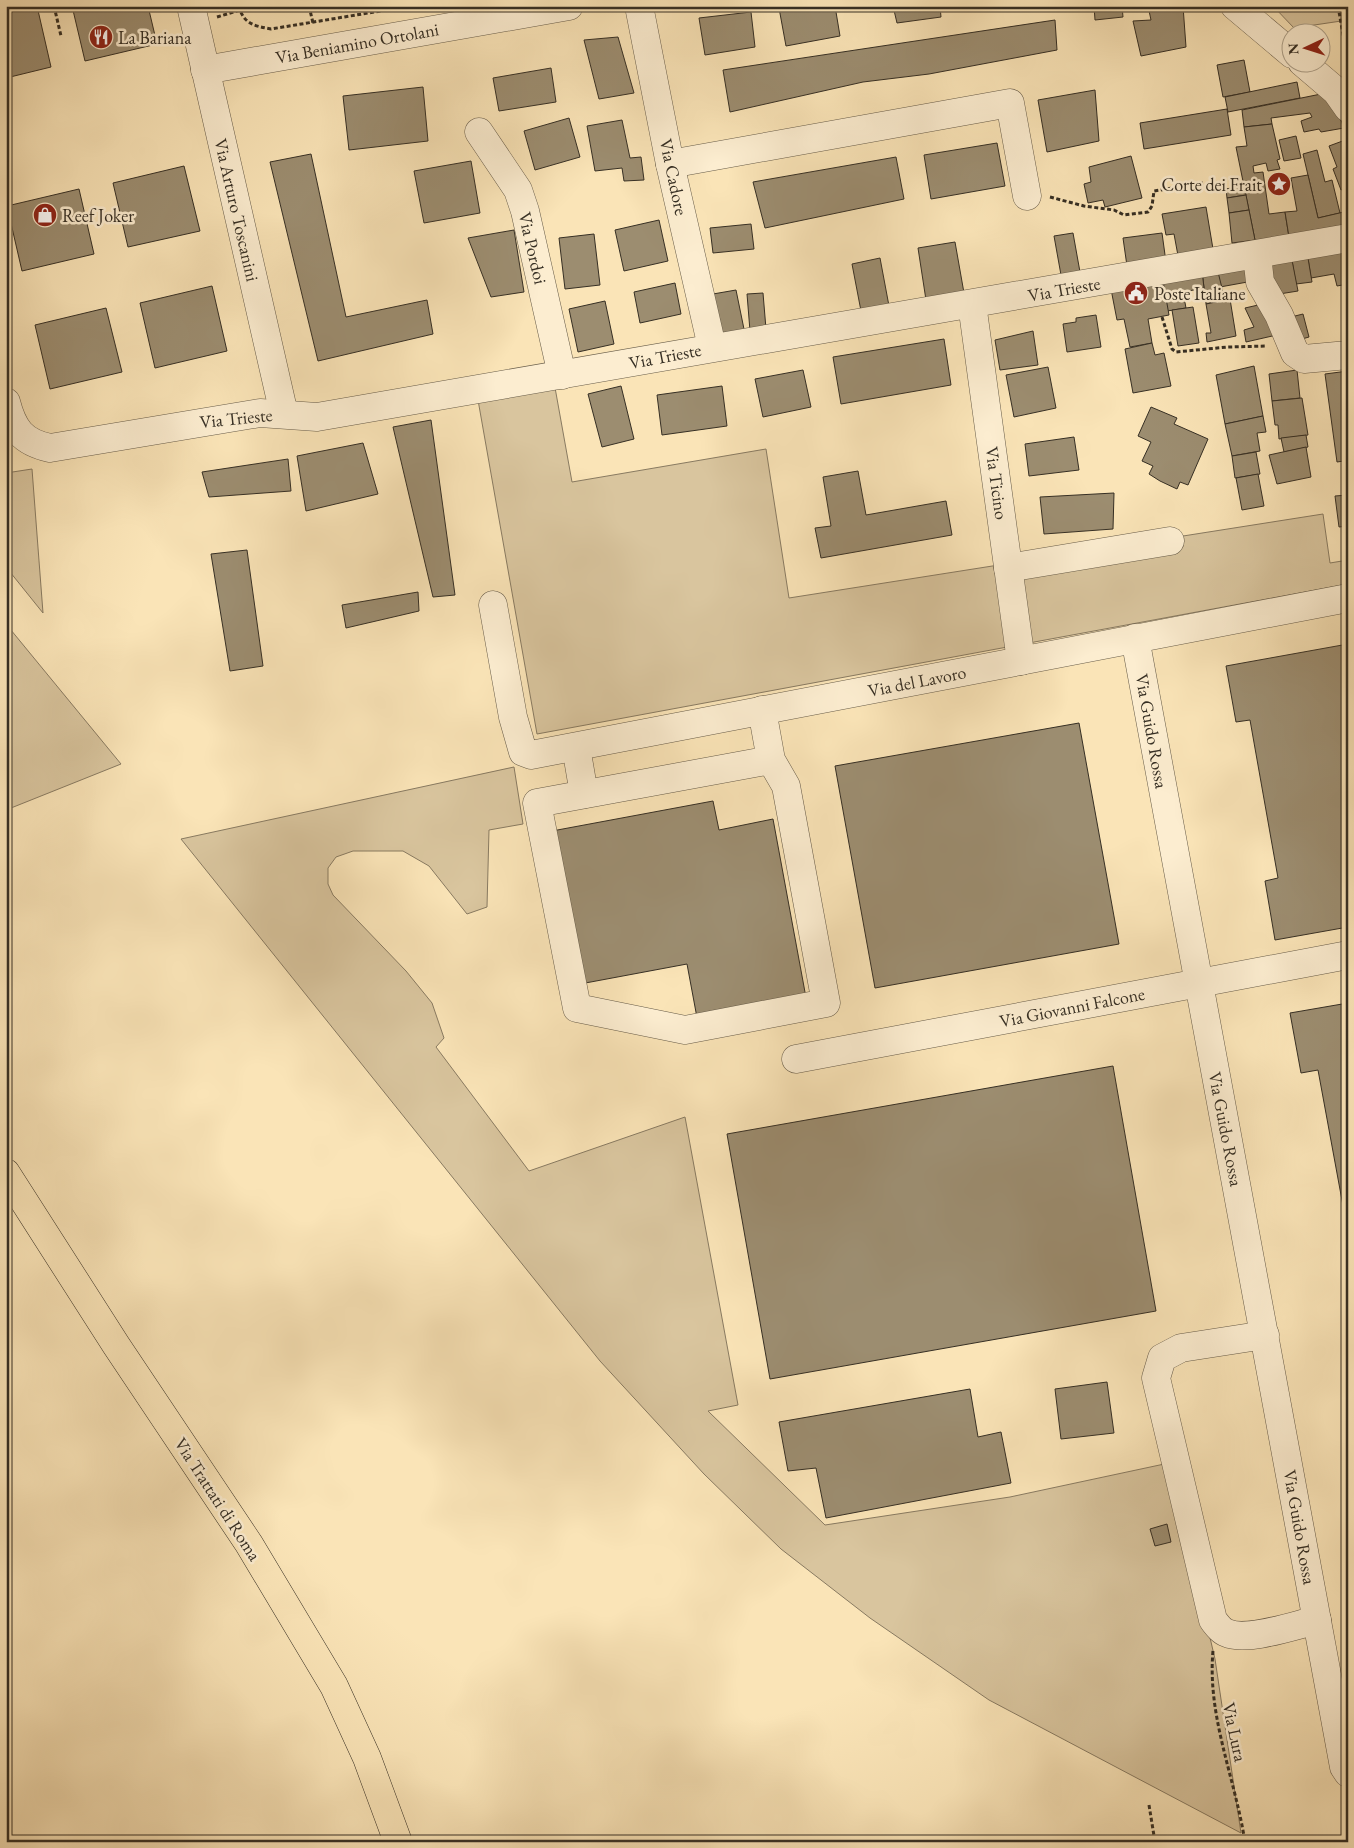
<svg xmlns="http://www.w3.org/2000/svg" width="1354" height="1848" viewBox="0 0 1354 1848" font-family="'EB Garamond',serif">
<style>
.green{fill:#d9c59e;stroke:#887a61}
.building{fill:#9c8d70;stroke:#362f24}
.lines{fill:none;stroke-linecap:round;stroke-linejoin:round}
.minor-casing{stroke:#675c49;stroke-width:29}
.major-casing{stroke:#362f24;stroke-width:29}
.path{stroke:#362f24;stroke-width:3;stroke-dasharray:4 2.5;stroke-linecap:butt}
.minor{stroke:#fcedd0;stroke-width:28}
.major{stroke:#fae4b7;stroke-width:28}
.labels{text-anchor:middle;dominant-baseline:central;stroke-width:5;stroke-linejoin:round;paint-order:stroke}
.poi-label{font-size:18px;fill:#362f24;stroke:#fcedd0;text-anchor:start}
.street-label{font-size:18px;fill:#362f24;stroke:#fcedd0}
</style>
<rect width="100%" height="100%" fill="#fae4b7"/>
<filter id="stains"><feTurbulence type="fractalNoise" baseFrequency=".004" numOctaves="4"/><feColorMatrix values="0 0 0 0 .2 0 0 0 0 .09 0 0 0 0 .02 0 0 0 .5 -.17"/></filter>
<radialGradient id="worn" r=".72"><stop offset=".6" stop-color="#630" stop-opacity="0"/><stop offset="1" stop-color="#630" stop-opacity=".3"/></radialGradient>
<!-- green -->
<g class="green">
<polygon points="1273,6 1348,6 1348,20 1294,28"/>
<polygon points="554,382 572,482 766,449 789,598 1323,514 1330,563 1348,560 1348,584 537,734 478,400"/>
<polygon points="32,469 43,613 6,567 6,473"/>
<polygon points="6,624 121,764 6,810"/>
<polygon points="514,767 523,824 489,830 487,907 467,914 429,866 403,851 353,851 336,857 328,868 328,884 333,895 406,971 432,1003 444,1038 436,1047 529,1171 685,1117 738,1405 708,1411 825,1525 1010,1497 1169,1463 1215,1659 1241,1833 989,1700 870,1618 781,1549 704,1474 600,1361 181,839"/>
</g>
<!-- building -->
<g class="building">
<polygon points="21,6 37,6 51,67 6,78 6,10"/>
<polygon points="72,6 148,6 157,44 85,61"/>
<polygon points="788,6 835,6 840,36 786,46 779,8"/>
<polygon points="893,6 940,6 941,17 897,23"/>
<polygon points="1094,6 1122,6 1123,17 1095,20"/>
<polygon points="1148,6 1183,6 1186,47 1141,56 1133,21 1151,20"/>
<polygon points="751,12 755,47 705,55 699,18"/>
<polygon points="1055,20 1057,50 929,74 863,82 730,112 723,70"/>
<polygon points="618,37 634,93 599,99 584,40"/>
<polygon points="1244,60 1250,92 1223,97 1217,65"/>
<polygon points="551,68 556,102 499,111 493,78"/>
<polygon points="1297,82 1300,98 1228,112 1225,97"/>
<polygon points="423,87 428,141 349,150 343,96"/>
<polygon points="1095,90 1099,141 1047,152 1038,100"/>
<polygon points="1326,93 1335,105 1344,128 1321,132 1319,129 1304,132 1301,121 1312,117 1310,113 1271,118 1272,124 1244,127 1242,110"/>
<polygon points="1227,109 1231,135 1144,149 1140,123"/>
<polygon points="569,118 580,157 535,170 524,131"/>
<polygon points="622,120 630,158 641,157 644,180 624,181 622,168 595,171 587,126"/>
<polygon points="1272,124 1280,159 1277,160 1280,169 1268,171 1266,163 1253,166 1254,173 1263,172 1269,214 1285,212 1289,237 1255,240 1236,147 1247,146 1244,127"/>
<polygon points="1296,136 1301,158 1284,161 1279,140"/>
<polygon points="1348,139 1348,187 1341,190 1333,169 1337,167 1329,146"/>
<polygon points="997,143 1005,186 931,199 924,155"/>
<polygon points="1317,150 1325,182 1332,180 1340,213 1318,218 1303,154"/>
<polygon points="311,154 346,317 427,300 433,334 318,361 270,162"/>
<polygon points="1131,156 1142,198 1105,207 1103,200 1088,203 1084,184 1091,182 1089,167"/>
<polygon points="896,157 904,199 765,228 753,182"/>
<polygon points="471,161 480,213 424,223 414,171"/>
<polygon points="184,166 200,231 128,247 113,183"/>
<polygon points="1308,175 1318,218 1348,211 1348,230 1289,237 1285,212 1297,211 1291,178"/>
<polygon points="1245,185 1246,195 1227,198 1226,189"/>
<polygon points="79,189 94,254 22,271 7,206"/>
<polygon points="1246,195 1249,210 1229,213 1227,198"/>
<polygon points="1206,207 1214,255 1179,261 1174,234 1166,235 1162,214"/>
<polygon points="1249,210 1255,240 1232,243 1229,213"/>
<polygon points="659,220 668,261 624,271 615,230"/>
<polygon points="751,224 754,249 713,253 710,228"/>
<polygon points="514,230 524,292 491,297 468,238"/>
<polygon points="1073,233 1080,272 1061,275 1054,236"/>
<polygon points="1162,233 1166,262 1127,266 1123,238"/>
<polygon points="594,234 600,285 565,289 559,238"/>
<polygon points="955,242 964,293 926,300 918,248"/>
<polygon points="1348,246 1348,284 1337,286 1334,274 1311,278 1307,252"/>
<polygon points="1307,252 1312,282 1296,284 1291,255"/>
<polygon points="1291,255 1298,291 1273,295 1262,261"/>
<polygon points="880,258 889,306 861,311 852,264"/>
<polygon points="1250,261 1253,281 1220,287 1217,267"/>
<polygon points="1217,268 1225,300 1206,304 1202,271"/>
<polygon points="1202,271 1204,288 1183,292 1186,308 1167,311 1162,277"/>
<polygon points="1162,275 1169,315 1148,319 1152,343 1130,347 1124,319 1117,320 1110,284"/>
<polygon points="675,283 681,314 640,323 634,292"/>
<polygon points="212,286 227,351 155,368 140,303"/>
<polygon points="736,290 745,334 722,338 713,294"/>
<polygon points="763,293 766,329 750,331 747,294"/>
<polygon points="1230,299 1236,336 1207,342 1206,333 1211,333 1206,304"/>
<polygon points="605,301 614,344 578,352 569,309"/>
<polygon points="1267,303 1281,334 1246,342 1244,330 1254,327 1245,308"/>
<polygon points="1193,307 1199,343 1178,346 1172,310"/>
<polygon points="106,308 122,372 50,389 35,325"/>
<polygon points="1303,314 1309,337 1295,341 1287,318"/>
<polygon points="1096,315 1101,347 1067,352 1063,324 1076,322 1076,318"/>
<polygon points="1033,331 1038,365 1000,370 995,340"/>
<polygon points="944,339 951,385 841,404 833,357"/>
<polygon points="1152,343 1155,355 1164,353 1171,386 1133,393 1125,349"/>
<polygon points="1254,366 1263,416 1225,424 1216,375"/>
<polygon points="1048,367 1056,408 1014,417 1006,375"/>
<polygon points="803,370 811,407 763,417 755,379"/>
<polygon points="1297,370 1300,398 1272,401 1269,374"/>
<polygon points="1348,371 1348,492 1344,461 1337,462 1325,374"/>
<polygon points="621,386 634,439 602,447 588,394"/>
<polygon points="722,386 727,426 662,435 657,395"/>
<polygon points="1302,398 1308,435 1279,439 1278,425 1275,425 1272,401"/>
<polygon points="1151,407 1177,418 1174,424 1208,439 1188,485 1180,482 1177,489 1160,481 1149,474 1153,466 1142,461 1151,442 1138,436"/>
<polygon points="1263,416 1266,432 1257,433 1260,451 1232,456 1225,424"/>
<polygon points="431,420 455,595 433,597 393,427"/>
<polygon points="1306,435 1308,447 1284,452 1281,438"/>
<polygon points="1074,437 1079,470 1029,476 1025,444"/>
<polygon points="363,443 378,494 306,511 297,456"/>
<polygon points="1306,447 1311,477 1277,484 1269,455"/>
<polygon points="1256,452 1260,474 1235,478 1232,456"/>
<polygon points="288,459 291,491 209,497 202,472"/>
<polygon points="858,471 866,515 946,501 952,535 821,558 815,528 831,526 823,477"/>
<polygon points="1258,474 1264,506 1242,510 1236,478"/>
<polygon points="1114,493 1113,529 1044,534 1040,497"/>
<polygon points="1348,495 1348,526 1339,527 1335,496"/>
<polygon points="247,550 263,666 230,671 211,554"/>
<polygon points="418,592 419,611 346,628 342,605"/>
<polygon points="1348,644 1348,927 1275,940 1265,881 1278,878 1250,720 1236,722 1226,666"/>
<polygon points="1079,723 1119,944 875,988 835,766"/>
<polygon points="713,801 719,830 773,819 807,1003 698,1023 687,964 580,984 552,831"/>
<polygon points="1348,1003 1348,1233 1318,1070 1301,1073 1290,1013"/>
<polygon points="1113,1066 1156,1311 770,1379 727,1134"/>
<polygon points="1107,1382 1114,1433 1061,1439 1055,1389"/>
<polygon points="970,1389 978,1437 1001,1432 1011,1483 826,1518 816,1468 788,1471 779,1422"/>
<polygon points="1167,1524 1171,1542 1155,1546 1150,1529"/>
</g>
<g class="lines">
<!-- minor casing -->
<g class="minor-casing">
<g id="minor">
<polyline points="191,6 284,414"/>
<polyline points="639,6 670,164 712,347"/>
<polyline points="1235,6 1292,54"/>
<polyline points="1302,62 1336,91 1348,108"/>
<polyline points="205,70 569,6"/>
<polyline points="479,132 518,190 525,211 562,375"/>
<polyline points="670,164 1010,103 1027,196"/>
<polyline points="1257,255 1260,282 1279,315 1295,353 1304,359 1348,355"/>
<polyline points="972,304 1021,661"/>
<path d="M6 402C13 429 22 442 50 448L260 413 317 417 1348 238"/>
<polyline points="1008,568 1170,541"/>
<polyline points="493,605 513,717 523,752 531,755 1348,598"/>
<polyline points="1135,638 1344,1767 1348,1773"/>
<polyline points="762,710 771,760 786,786 826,1003 685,1030 577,1008 537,803 771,760"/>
<polyline points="576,747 584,794"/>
<polyline points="796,1059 1348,955"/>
<path d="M1265 1335 1181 1348 1162 1358 1156 1378 1213 1620C1217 1625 1221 1631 1227 1633 1247 1642 1295 1625 1317 1620"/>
</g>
</g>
<!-- major casing -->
<g class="major-casing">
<polyline id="major" points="6,1173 116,1345 249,1544 334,1686 367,1758 398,1842"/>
</g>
<!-- path -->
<g class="path">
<polyline points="54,6 61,36"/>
<path d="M239 6C243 24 255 26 271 29L411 6"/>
<polyline points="309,6 313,23"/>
<polyline points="1338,6 1348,63"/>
<polyline points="217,17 240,10"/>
<polyline points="1050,197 1084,206 1114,210 1124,215 1148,212 1152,206 1154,191 1203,183"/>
<polyline points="1162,317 1172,349 1176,352 1228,347 1266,346"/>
<path d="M1213 1651C1207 1716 1235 1778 1245 1842"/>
<polyline points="1149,1805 1155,1842"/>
</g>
<!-- minor -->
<use href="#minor" class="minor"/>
<!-- major -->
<use href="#major" class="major"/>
</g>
<!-- icons -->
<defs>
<g id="restaurant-disc" transform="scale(1.25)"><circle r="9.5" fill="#8f2418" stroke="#fcedd0"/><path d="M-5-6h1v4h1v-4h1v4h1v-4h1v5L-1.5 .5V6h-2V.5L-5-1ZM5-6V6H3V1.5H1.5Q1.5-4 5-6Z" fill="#fff"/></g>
<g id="sight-disc" transform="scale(1.25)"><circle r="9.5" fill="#8f2418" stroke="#fcedd0"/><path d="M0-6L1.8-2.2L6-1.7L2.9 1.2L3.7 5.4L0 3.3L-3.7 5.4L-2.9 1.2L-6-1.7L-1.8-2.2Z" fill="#fff"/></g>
<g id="shop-disc" transform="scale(1.25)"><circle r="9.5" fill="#8f2418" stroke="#fcedd0"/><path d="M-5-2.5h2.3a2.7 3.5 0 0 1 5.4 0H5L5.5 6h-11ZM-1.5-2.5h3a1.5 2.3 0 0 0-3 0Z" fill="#fff"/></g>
<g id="civic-disc" transform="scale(1.25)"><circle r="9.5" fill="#8f2418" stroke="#fcedd0"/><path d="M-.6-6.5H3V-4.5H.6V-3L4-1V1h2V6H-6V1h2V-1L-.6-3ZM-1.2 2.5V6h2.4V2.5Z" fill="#fff"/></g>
</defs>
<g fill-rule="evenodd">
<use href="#restaurant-disc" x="101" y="37"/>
<use href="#sight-disc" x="1279" y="184"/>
<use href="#shop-disc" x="45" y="215"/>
<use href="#civic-disc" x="1136" y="293"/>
</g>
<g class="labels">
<!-- poi labels -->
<g class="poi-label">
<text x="118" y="37">La Bariana</text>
<text x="1262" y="184" text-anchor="end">Corte dei Frait</text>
<text x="62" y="215">Reef Joker</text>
<text x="1154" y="293">Poste Italiane</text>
</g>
<!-- street labels -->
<g class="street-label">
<text transform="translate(357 43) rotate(-10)">Via Beniamino Ortolani</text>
<text transform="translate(674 177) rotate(78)">Via Cadore</text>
<text transform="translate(237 210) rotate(77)">Via Arturo Toscanini</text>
<text transform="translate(533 248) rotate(77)">Via Pordoi</text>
<text transform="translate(1064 289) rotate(-10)">Via Trieste</text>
<text transform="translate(665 356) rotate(-11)">Via Trieste</text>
<text transform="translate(236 418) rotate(-6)">Via Trieste</text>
<text transform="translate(997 483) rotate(82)">Via Ticino</text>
<text transform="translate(917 681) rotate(-11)">Via del Lavoro</text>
<text transform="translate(1152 731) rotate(80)">Via Guido Rossa</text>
<text transform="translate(1072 1007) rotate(-11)">Via Giovanni Falcone</text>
<text transform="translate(1226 1129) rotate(79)">Via Guido Rossa</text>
<text transform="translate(218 1499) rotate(57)">Via Trattati di Roma</text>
<text transform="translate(1300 1527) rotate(80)">Via Guido Rossa</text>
<text transform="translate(1235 1732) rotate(78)">Via Lura</text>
</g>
</g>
<!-- margin -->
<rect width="1354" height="1848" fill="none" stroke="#fae4b7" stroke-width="25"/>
<rect x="8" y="8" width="1339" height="1833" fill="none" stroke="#362f24" stroke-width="2.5"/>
<rect x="12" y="12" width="1329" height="1823" fill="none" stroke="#362f24"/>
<!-- north arrow -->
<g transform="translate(1306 48) rotate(266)"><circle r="24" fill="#fcedd0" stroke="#ada18b"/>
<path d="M0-4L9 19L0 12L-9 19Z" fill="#8f2418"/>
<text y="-8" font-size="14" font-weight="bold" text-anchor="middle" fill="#362f24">N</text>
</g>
<rect width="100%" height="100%" filter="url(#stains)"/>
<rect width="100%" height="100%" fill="url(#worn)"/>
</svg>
